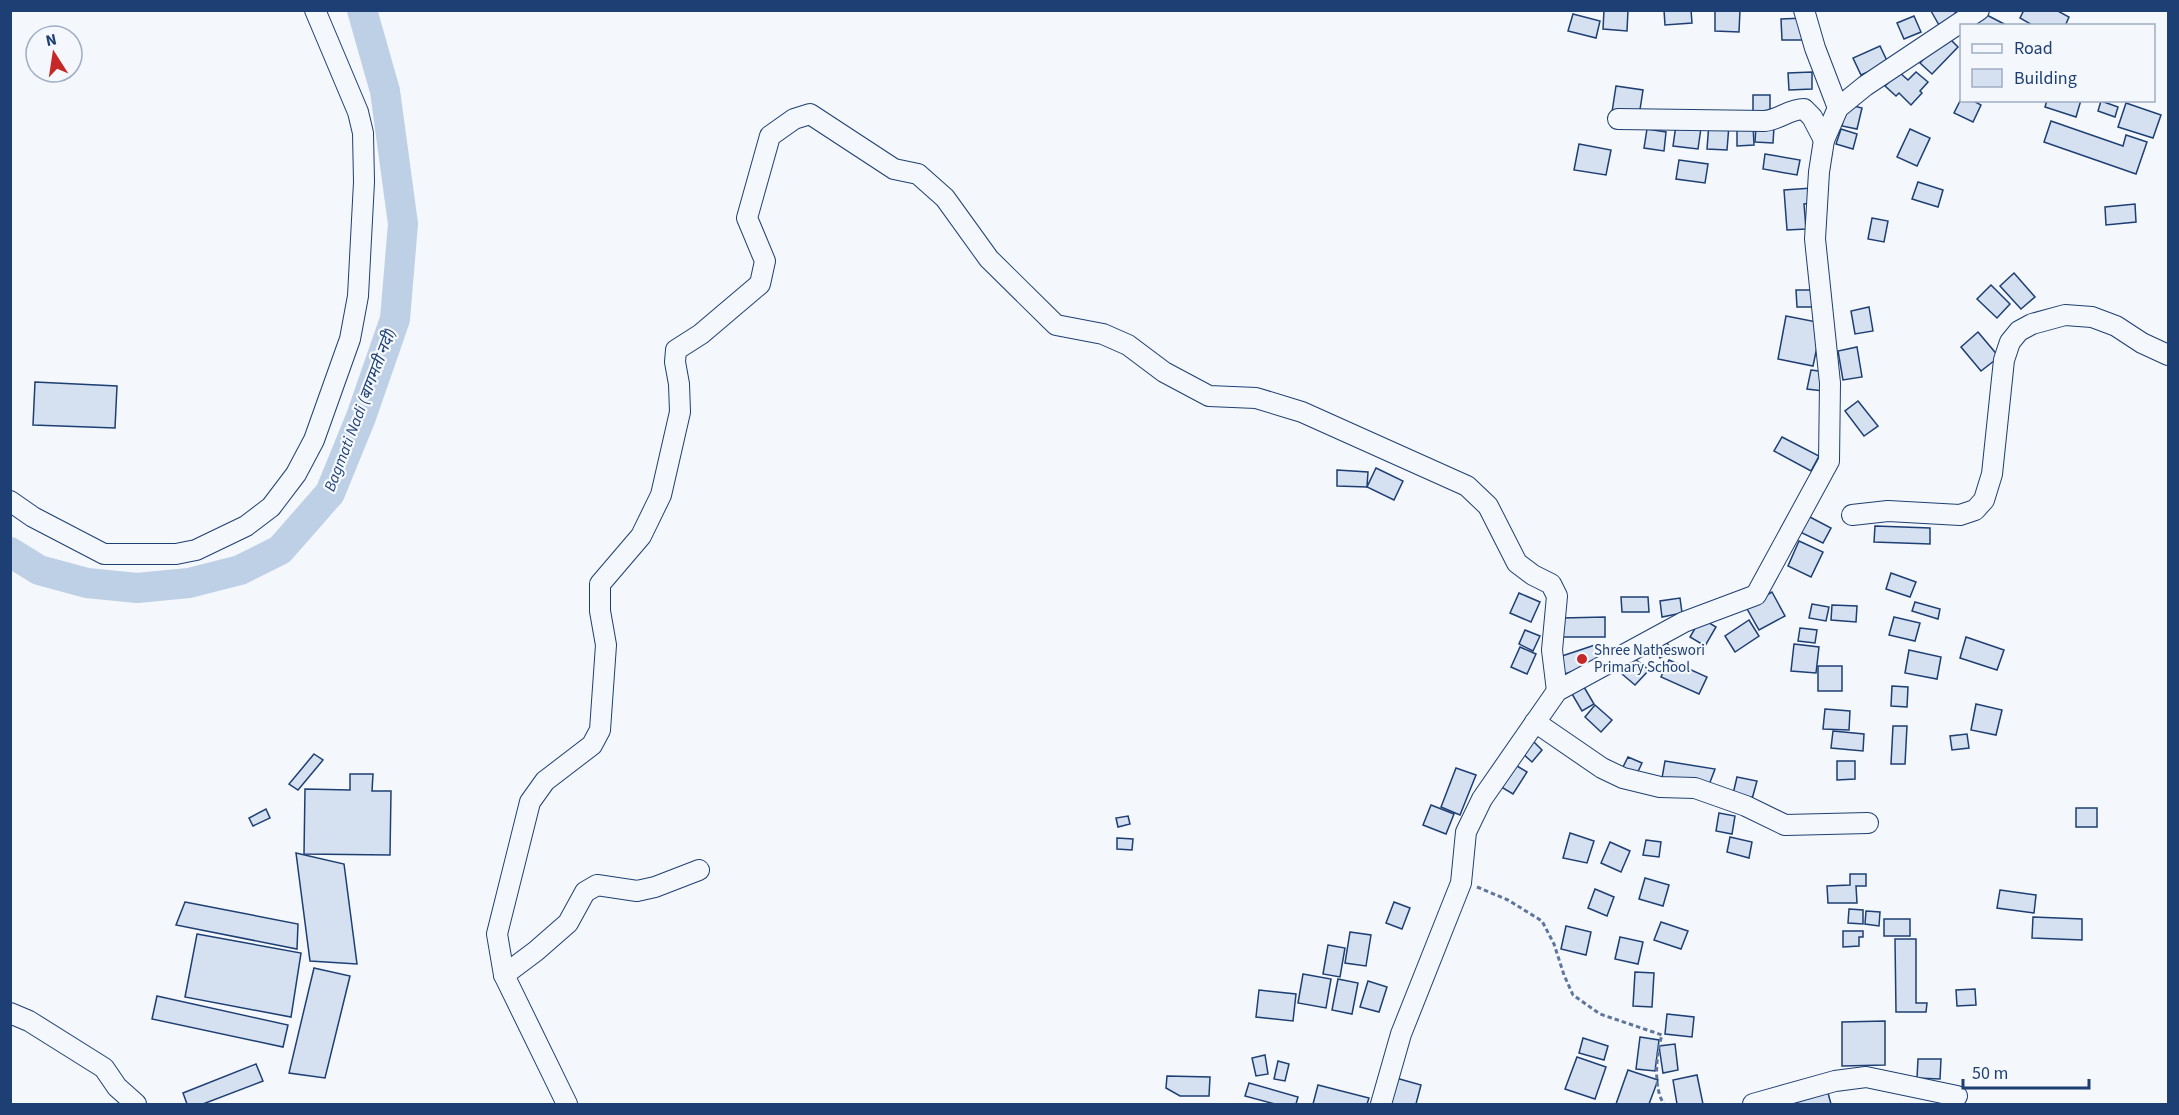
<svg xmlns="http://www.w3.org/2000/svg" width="2179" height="1115" viewBox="0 0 2179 1115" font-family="'Source Sans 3','Noto Sans Devanagari',sans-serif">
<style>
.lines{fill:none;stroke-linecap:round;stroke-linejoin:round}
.river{stroke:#bed0e5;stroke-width:30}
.building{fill:#d5e0f0;stroke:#1d3f73;stroke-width:1.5}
.minor-casing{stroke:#1d3f73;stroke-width:22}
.path{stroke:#5e769c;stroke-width:3;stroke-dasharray:4.5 3;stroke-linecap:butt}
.minor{stroke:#f4f7fb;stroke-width:20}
.poi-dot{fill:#c62828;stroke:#f4f7fb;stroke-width:2}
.labels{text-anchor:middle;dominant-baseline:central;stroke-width:4.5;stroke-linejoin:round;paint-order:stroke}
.poi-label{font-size:15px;fill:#1d3f73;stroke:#f4f7fb;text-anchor:start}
.water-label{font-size:16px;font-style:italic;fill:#1d3f73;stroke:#f4f7fb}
</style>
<rect width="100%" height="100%" fill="#f4f7fb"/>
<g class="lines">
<!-- river -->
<polyline class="river" points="10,552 39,570 87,583 137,588 189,583 240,570 280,550 330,493 361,417 395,319 403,224 385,91 362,10"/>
</g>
<!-- building -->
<g class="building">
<polygon points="1604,10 1628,10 1627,31 1603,29"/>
<polygon points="1664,10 1691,10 1692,23 1665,25"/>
<polygon points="1715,10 1740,10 1739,32 1715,31"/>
<polygon points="1932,10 1954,10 1956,14 1939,25 1931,11"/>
<polygon points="2024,10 2056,10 2069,17 2065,26 2034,26 2020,18"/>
<polygon points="1981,12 2008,26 1974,26"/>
<polygon points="1573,14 1600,21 1596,38 1568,31"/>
<polygon points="1914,16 1921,32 1904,39 1897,23"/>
<polygon points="1804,18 1804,40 1782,40 1781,19"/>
<polygon points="1946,35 1958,47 1932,74 1920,63"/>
<polygon points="1880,46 1888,63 1861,75 1853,58"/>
<polygon points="1812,72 1812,89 1789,90 1788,73"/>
<polygon points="1899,72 1908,80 1916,72 1928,82 1920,91 1922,93 1911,105 1899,93 1896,96 1885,86"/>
<polygon points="1616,86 1643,90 1639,116 1612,112"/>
<rect x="1753" y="95" width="17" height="17"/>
<polygon points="1962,97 1962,100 1972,100 1981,105 1973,122 1954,113"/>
<polygon points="2047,100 2081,100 2076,117 2045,107"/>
<polygon points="2101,101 2118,107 2115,117 2098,111"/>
<polygon points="2126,103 2161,115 2153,138 2118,127"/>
<polygon points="1846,104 1862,108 1857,129 1842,126"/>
<polygon points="2051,121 2123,146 2126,135 2147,142 2136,174 2044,142"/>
<polygon points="1709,123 1729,125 1727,150 1707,149"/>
<polygon points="1753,124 1754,145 1737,146 1737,125"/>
<polygon points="1676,125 1701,128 1698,149 1673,146"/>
<polygon points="1756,126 1774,127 1773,143 1755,142"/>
<polygon points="1647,129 1666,132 1664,151 1644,148"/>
<polygon points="1841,129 1857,134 1853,149 1836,144"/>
<polygon points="1910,129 1930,138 1917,166 1897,157"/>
<polygon points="1579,144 1611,150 1606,175 1574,170"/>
<polygon points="1765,154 1800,160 1797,175 1763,169"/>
<polygon points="1679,160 1708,164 1705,183 1676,179"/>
<polygon points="1918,182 1943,190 1938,207 1912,199"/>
<polygon points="1812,188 1813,203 1804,204 1806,229 1787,230 1784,190"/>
<polygon points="2135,204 2136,222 2106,225 2105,207"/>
<polygon points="1872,218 1888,221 1884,242 1868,239"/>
<polygon points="2014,273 2035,297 2021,309 2000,286"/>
<polygon points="1991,285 2010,304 1997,318 1977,299"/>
<polygon points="1796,290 1812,290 1813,307 1797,307"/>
<polygon points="1869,307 1873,331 1855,334 1851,311"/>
<polygon points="1786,316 1822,323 1813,366 1778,359"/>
<polygon points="1978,332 1999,357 1981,371 1961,347"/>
<polygon points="1857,347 1862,377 1843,380 1838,351"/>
<polygon points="1811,370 1826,372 1823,391 1807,389"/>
<polygon points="35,382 117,386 115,428 33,425"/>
<polygon points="1858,401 1878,426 1864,436 1845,411"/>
<polygon points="1782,437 1819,456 1811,471 1774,451"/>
<polygon points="1376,468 1403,481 1394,500 1367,487"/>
<polygon points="1337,470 1368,472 1367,487 1337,486"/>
<polygon points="1808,516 1831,528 1823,543 1800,532"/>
<polygon points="1875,526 1930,528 1930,544 1874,542"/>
<polygon points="1799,541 1823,552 1811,577 1788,566"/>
<polygon points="1891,573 1916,582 1910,597 1886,589"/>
<polygon points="1772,592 1785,616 1759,630 1746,607"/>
<polygon points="1519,593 1540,602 1531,622 1510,613"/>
<polygon points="1621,597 1648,597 1649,612 1622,612"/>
<polygon points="1680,598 1682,613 1662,617 1660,601"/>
<polygon points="1915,602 1940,609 1938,619 1912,611"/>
<polygon points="1812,604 1829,607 1826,621 1809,618"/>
<polygon points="1832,605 1857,606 1856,622 1831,620"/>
<polygon points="1605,617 1605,637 1563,637 1562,618"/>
<polygon points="1894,617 1920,623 1915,641 1889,635"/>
<polygon points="1701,618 1716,627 1705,646 1690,637"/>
<polygon points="1749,620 1759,636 1735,652 1725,636"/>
<polygon points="1800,628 1817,630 1815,643 1798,641"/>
<polygon points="1525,630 1540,636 1533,651 1519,644"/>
<polygon points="1966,637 2004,650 1997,670 1960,658"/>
<polygon points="1664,638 1672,651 1660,658 1652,644"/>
<polygon points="1598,644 1604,660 1565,674 1559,657"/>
<polygon points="1794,644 1819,647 1816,673 1791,671"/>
<polygon points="1520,647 1536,654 1527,674 1511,667"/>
<polygon points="1909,650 1941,657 1937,679 1905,673"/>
<polygon points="1635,659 1649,670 1635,685 1622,674"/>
<polygon points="1669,660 1707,677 1699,694 1661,677"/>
<rect x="1818" y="666" width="24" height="25"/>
<polygon points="1892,686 1908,687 1907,707 1891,706"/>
<polygon points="1584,687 1594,704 1582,711 1572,694"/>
<polygon points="1976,704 2002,710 1996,735 1971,730"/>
<polygon points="1595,705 1612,720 1601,732 1585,717"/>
<polygon points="1825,709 1850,711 1849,730 1823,729"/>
<polygon points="1893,726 1907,726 1905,764 1891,764"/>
<polygon points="1833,731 1864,734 1863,751 1831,748"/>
<polygon points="1967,734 1969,748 1952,750 1950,736"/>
<polygon points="1532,740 1542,750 1532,762 1521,752"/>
<polygon points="314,754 323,760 298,790 289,784"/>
<polygon points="1628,757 1642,763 1635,778 1621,771"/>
<polygon points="1665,761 1715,769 1709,785 1662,778"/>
<polygon points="1837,761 1855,761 1855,779 1837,780"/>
<polygon points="1512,763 1527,772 1513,794 1498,785"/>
<polygon points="1456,768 1476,775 1460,815 1441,807"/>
<polygon points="350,774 373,774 372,791 391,791 390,855 304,854 305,789 350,790"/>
<polygon points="1737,777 1757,781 1752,799 1733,794"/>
<polygon points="1431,805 1454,814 1446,834 1423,825"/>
<rect x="2076" y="808" width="21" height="19"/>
<polygon points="266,809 270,818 253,826 249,818"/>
<polygon points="1719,813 1735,816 1732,834 1716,831"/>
<polygon points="1128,816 1130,824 1118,827 1116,818"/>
<polygon points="1570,833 1594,841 1587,863 1563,858"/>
<polygon points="1730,837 1752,842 1749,858 1727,852"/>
<polygon points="1117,838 1133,839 1132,850 1117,849"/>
<polygon points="1646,840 1661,842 1659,857 1643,855"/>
<polygon points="1610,842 1630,851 1621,872 1601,863"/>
<polygon points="296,853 344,864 357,964 310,961"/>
<polygon points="1850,874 1866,874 1866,886 1856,886 1857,903 1828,903 1827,886 1850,885"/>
<polygon points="1645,878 1669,885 1663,906 1639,899"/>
<polygon points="1595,889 1614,897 1607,916 1588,908"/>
<polygon points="2000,890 2036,895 2034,913 1997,908"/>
<polygon points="185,902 298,924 297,949 176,925"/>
<polygon points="1394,902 1410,908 1402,929 1386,923"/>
<polygon points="1849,909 1863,910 1863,924 1848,923"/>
<polygon points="1866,911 1880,912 1879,926 1865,924"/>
<polygon points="2033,917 2082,919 2082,940 2032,938"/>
<rect x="1884" y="919" width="26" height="17"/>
<polygon points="1661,922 1688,931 1681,949 1654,940"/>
<polygon points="1566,926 1591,932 1586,955 1561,949"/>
<polygon points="1843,931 1863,931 1863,937 1859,937 1859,946 1843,947"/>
<polygon points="1350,932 1371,935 1366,966 1345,963"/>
<polygon points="197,934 301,953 291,1017 185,997"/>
<polygon points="1620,937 1643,942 1638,964 1615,959"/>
<polygon points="1895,939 1916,939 1916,1003 1927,1003 1926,1012 1896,1012"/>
<polygon points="1328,945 1345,948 1340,977 1323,974"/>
<polygon points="314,968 350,976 325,1078 289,1073"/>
<polygon points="1635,972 1654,973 1652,1007 1633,1006"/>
<polygon points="1303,974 1331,979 1326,1008 1298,1003"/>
<polygon points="1338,979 1358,983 1352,1014 1332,1010"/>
<polygon points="1368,981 1387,987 1379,1012 1360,1007"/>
<polygon points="1975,989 1976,1005 1957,1006 1956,990"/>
<polygon points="1259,990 1296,994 1293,1021 1256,1017"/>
<polygon points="157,996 288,1025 283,1047 152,1019"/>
<polygon points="1667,1014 1694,1017 1692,1037 1665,1034"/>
<polygon points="1885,1021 1885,1065 1842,1066 1842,1022"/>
<polygon points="1640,1037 1659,1040 1655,1071 1636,1069"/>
<polygon points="1583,1038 1608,1046 1604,1060 1579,1053"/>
<polygon points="1675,1044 1678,1070 1663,1073 1659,1046"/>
<polygon points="1265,1055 1268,1074 1256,1076 1252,1058"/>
<polygon points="1577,1057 1606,1067 1595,1099 1565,1089"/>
<polygon points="1918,1059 1941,1059 1940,1079 1917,1078"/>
<polygon points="1278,1061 1289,1064 1285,1081 1274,1079"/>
<polygon points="256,1064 263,1081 203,1104 187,1104 183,1093"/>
<polygon points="1628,1070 1658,1080 1649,1104 1616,1104"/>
<polygon points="1697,1075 1703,1104 1677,1104 1673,1080"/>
<polygon points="1167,1076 1210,1077 1209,1096 1180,1096 1166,1088"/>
<polygon points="1396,1078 1421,1085 1416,1104 1389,1104"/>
<polygon points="1249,1083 1298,1097 1296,1104 1275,1104 1245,1096"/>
<polygon points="1318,1085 1369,1098 1367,1104 1313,1104"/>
<polygon points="1828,1093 1831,1104 1789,1104"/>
</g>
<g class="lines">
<!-- minor casing -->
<g class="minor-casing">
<g id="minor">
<polyline points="1804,10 1815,48 1838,108"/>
<path d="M1618 119 1764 121C1779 120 1789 109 1804 109L1812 117 1824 140"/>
<polyline points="10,501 33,517 104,554 176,554 196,550 246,526 271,507 296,474 314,440 350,339 358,296 364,182 363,133 358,112 315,10"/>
<polyline points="1852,515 1888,511 1960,515 1975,510 1984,500 1992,474 2004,360 2010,342 2019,331 2032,324 2065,315 2092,317 2116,326 2142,343 2168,355"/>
<polyline points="1535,722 1602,768 1623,778 1660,787 1695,788 1746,806 1785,825 1868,823"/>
<polyline points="504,975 536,951 568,923 585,892 597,885 637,891 655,887 699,870"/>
<polyline points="10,1013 29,1021 104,1068 117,1087 136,1104"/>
<polyline points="567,1104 504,975 497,934 530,802 545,781 592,745 600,730 606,645 600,611 600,584 641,536 661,495 680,412 679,384 675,362 676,350 701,334 760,284 765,261 747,218 770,136 794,119 810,114 894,169 918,174 945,198 989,259 1056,325 1103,334 1128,345 1164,372 1209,396 1256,398 1302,412 1467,486 1488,506 1517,563 1533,575 1551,584 1557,596 1552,650 1557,691"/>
<polyline points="1381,1104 1401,1034 1461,883 1466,832 1482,799 1557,691 1684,622 1756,595 1829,461 1830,383 1815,239 1819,172 1824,140 1838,108 1865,86 1979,10"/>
<polyline points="1753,1104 1835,1081 1866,1077 1957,1096"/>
</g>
</g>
<!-- path -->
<path class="path" d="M1477 887 1508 900 1542 921 1554 944 1564 975 1573 995 1600 1014 1662 1035C1656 1054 1653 1088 1664 1104"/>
<!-- minor -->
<use href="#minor" class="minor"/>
</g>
<!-- markers -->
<circle class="poi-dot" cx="1582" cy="659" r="6"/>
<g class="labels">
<!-- poi labels -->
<g class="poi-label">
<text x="1594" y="650">Shree Natheswori<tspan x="1594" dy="17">Primary School</tspan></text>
</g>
<!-- water labels -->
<g class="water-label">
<text transform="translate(360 410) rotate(-69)">Bagmati Nadi (बागमती नदी)</text>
</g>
</g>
<!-- border -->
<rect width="2179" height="1115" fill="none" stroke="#1d3f73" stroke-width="24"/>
<!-- legend -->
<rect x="1960" y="24" width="195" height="78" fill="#f4f7fb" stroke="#9eadc5" stroke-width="1.5"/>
<rect x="1972" y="44" width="30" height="9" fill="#f4f7fb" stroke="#9eadc5" stroke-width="1.5"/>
<text x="2014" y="54" font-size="18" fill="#1d3f73">Road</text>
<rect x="1972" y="69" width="30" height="18" fill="#d5e0f0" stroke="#9eadc5" stroke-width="1.5"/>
<text x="2014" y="84" font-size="18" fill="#1d3f73">Building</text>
<!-- north arrow -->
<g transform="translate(54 54) rotate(348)"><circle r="28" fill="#f4f7fb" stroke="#9eadc5" stroke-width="1.5"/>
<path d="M0-4.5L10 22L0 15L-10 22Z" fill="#c62828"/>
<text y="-9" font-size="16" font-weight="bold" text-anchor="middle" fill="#1d3f73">N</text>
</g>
<!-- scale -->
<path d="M1963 1079v9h126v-9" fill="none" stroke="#1d3f73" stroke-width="3"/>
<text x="1972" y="1079" font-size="18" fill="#1d3f73" stroke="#f4f7fb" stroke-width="4.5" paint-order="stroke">50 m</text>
</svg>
